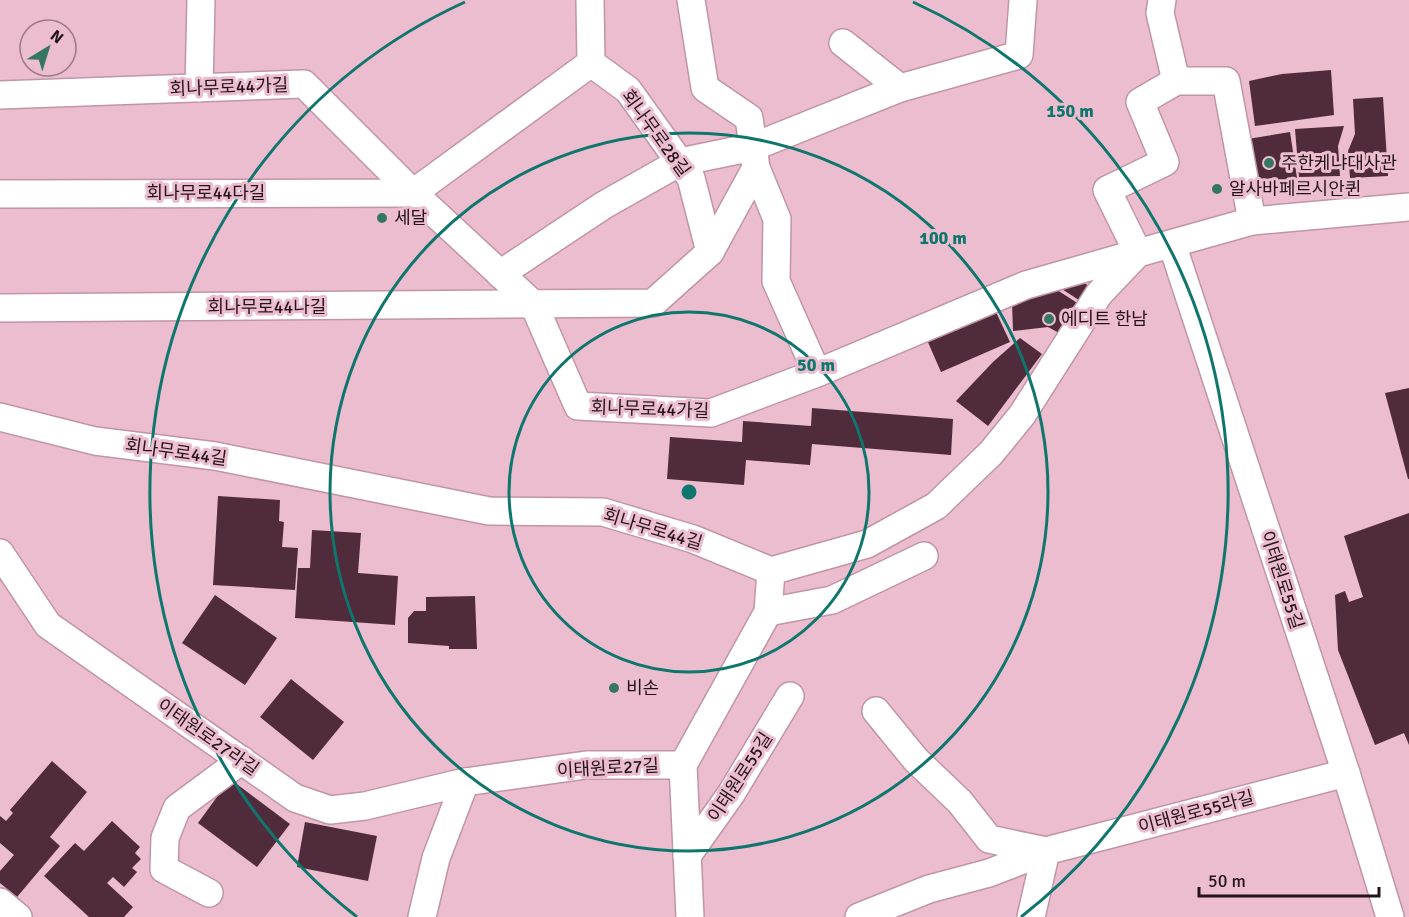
<svg xmlns="http://www.w3.org/2000/svg" width="1409" height="917" viewBox="0 0 1409 917" font-family="Signika,'Noto Sans KR',sans-serif">
<style>
.building{fill:#4f2b3b}
.lines{fill:none;stroke-linecap:round;stroke-linejoin:round}
.minor-casing{stroke:#c195a6;stroke-width:30}
.minor{stroke:#fff;stroke-width:27}
.ring{fill:none;stroke:#0f766e;stroke-width:3}
.poi-dot{fill:#357563;stroke:#ebbdcf;stroke-width:2}
.labels{text-anchor:middle;dominant-baseline:central;stroke-width:6;stroke-linejoin:round;paint-order:stroke}
.street-label{font-size:18px;fill:#24131a;stroke:#ebbdcf}
.poi-label{font-size:18px;fill:#24131a;stroke:#ebbdcf;text-anchor:start}
.centre{fill:#0f766e;stroke:#ebbdcf;stroke-width:3}
.ring-label{font-size:18px;text-anchor:middle;font-weight:bold;fill:#0f766e;stroke:#ebbdcf;stroke-width:6;stroke-linejoin:round;paint-order:stroke}
</style>
<rect width="100%" height="100%" fill="#ebbdcf"/>
<!-- building -->
<g class="building">
<polygon points="1331,70 1334,115 1255,126 1249,81 1282,74"/>
<polygon points="1383,97 1388,176 1350,178 1348,151 1355,134 1353,99"/>
<polygon points="1344,126 1338,146 1340,176 1299,177 1295,129"/>
<polygon points="1290,132 1297,178 1255,185 1248,139"/>
<polygon points="1072,276 1094,289 1085,304 1054,284"/>
<polygon points="1054,288 1082,306 1063,335 1048,327 1013,331 1012,302"/>
<polygon points="995,310 1010,342 941,372 927,340"/>
<polygon points="1020,338 1042,354 988,426 956,401 993,362"/>
<polygon points="1409,388 1409,479 1408,479 1385,393"/>
<polygon points="812,408 953,419 951,455 812,444 810,465 746,460 744,485 667,479 670,437 742,442 743,421 811,426"/>
<polygon points="218,496 280,500 279,521 284,522 282,547 298,548 295,590 213,585"/>
<polygon points="1409,513 1409,745 1404,733 1375,745 1338,650 1335,595 1345,591 1349,602 1363,597 1344,536"/>
<polygon points="312,530 361,533 358,573 398,576 395,625 295,618 298,568 310,568"/>
<polygon points="215,595 277,638 245,685 182,643"/>
<polygon points="475,596 477,649 449,649 449,646 408,643 408,618 414,611 426,611 426,597"/>
<polygon points="291,679 344,722 313,760 260,717"/>
<polygon points="52,761 87,792 50,837 60,846 17,897 0,883 0,871 14,855 0,843 0,816 6,821 13,813 10,810"/>
<polygon points="230,779 290,824 257,867 198,823"/>
<polygon points="112,821 140,847 135,853 141,859 132,868 137,872 124,887 113,877 107,883 133,907 124,917 89,917 44,876 75,843 84,851"/>
<polygon points="305,822 377,836 368,881 297,867"/>
</g>
<g class="lines">
<!-- minor casing -->
<g class="minor-casing">
<g id="minor">
<polyline points="691,0 705,88 749,118 756,168 777,219 776,281 817,373"/>
<polyline points="1162,0 1160,13 1176,81"/>
<polyline points="843,43 900,88 1019,55 1023,0"/>
<polyline points="199,88 201,0"/>
<polyline points="0,95 304,84 413,193 534,305 578,406 711,413 817,373 1026,285 1138,253 1107,190 1165,162 1140,102 1176,81 1226,81 1252,221"/>
<polyline points="0,194 413,193 591,63"/>
<polyline points="1172,244 1346,773 1390,917"/>
<polyline points="710,252 756,168"/>
<polyline points="500,274 604,205 680,162 753,147 900,88"/>
<polyline points="0,308 653,303 710,252 691,178 628,90 591,63 590,0"/>
<polyline points="0,417 95,441 215,456 489,511 603,512 693,539 771,571 867,544 936,506 991,453 1022,415 1099,294 1138,253 1252,221 1409,207"/>
<polyline points="0,553 48,625 295,798 330,810 365,806 465,782"/>
<polyline points="768,612 832,600 924,556"/>
<polyline points="876,711 916,760 960,802 989,839 1046,851 1346,773"/>
<polyline points="683,765 690,917"/>
<polyline points="687,856 731,794 790,696"/>
<polyline points="209,893 164,869 165,838 177,808 242,760"/>
<polyline points="0,902 18,917"/>
<polyline points="422,917 436,858 465,782 586,765 683,765 768,612 771,571"/>
<polyline points="859,917 929,889 989,873 1046,851"/>
<polyline points="1031,917 1046,851"/>
</g>
</g>
<!-- minor -->
<use href="#minor" class="minor"/>
</g>
<!-- distance rings -->
<g class="ring">
<circle cx="689" cy="492" r="180"/>
<circle cx="689" cy="492" r="359"/>
<path d="M357 917A539 539 0 0 1 465 2M913 2A539 539 0 0 1 1021 917"/>
</g>
<!-- markers -->
<g class="poi-dot">
<circle cx="1269" cy="163" r="6"/>
<circle cx="1217" cy="189" r="6"/>
<circle cx="382" cy="218" r="6"/>
<circle cx="1049" cy="319" r="6"/>
<circle cx="614" cy="688" r="6"/>
</g>
<g class="labels">
<!-- street labels -->
<g class="street-label">
<text transform="translate(229 87) rotate(-2)">회나무로44가길</text>
<text transform="translate(656 133) rotate(54)">회나무로28길</text>
<text x="206" y="193">회나무로44다길</text>
<text x="267" y="307">회나무로44나길</text>
<text transform="translate(650 409) rotate(2)">회나무로44가길</text>
<text transform="translate(176 452) rotate(8)">회나무로44길</text>
<text transform="translate(653 529) rotate(17)">회나무로44길</text>
<text transform="translate(1282 580) rotate(72)">이태원로55길</text>
<text transform="translate(208 737) rotate(35)">이태원로27라길</text>
<text transform="translate(608 768) rotate(-3)">이태원로27길</text>
<text transform="translate(740 777) rotate(-57)">이태원로55길</text>
<text transform="translate(1196 812) rotate(-15)">이태원로55라길</text>
</g>
<!-- poi labels -->
<g class="poi-label">
<text x="1281" y="163">주한케냐대사관</text>
<text x="1229" y="189">알사바페르시안퀸</text>
<text x="394" y="218">세달</text>
<text x="1061" y="319">에디트 한남</text>
<text x="626" y="688">비손</text>
</g>
</g>
<circle cx="689" cy="492" r="9" class="centre"/>
<g class="ring-label">
<text x="1070" y="117">150 m</text>
<text x="943" y="244">100 m</text>
<text x="816" y="371">50 m</text>
</g>
<!-- north arrow -->
<g transform="translate(48 48) rotate(38)"><circle r="28" fill="#ebbdcf" stroke="#9b7987" stroke-width="1.5"/>
<path d="M0-4.5L10 22L0 15L-10 22Z" fill="#357563"/>
<text y="-9" font-size="16" font-weight="bold" text-anchor="middle" fill="#24131a">N</text>
</g>
<!-- scale -->
<path d="M1199 887v9h180v-9" fill="none" stroke="#24131a" stroke-width="3"/>
<text x="1208" y="887" font-size="18" fill="#24131a" stroke="#ebbdcf" stroke-width="4.5" paint-order="stroke">50 m</text>
</svg>
